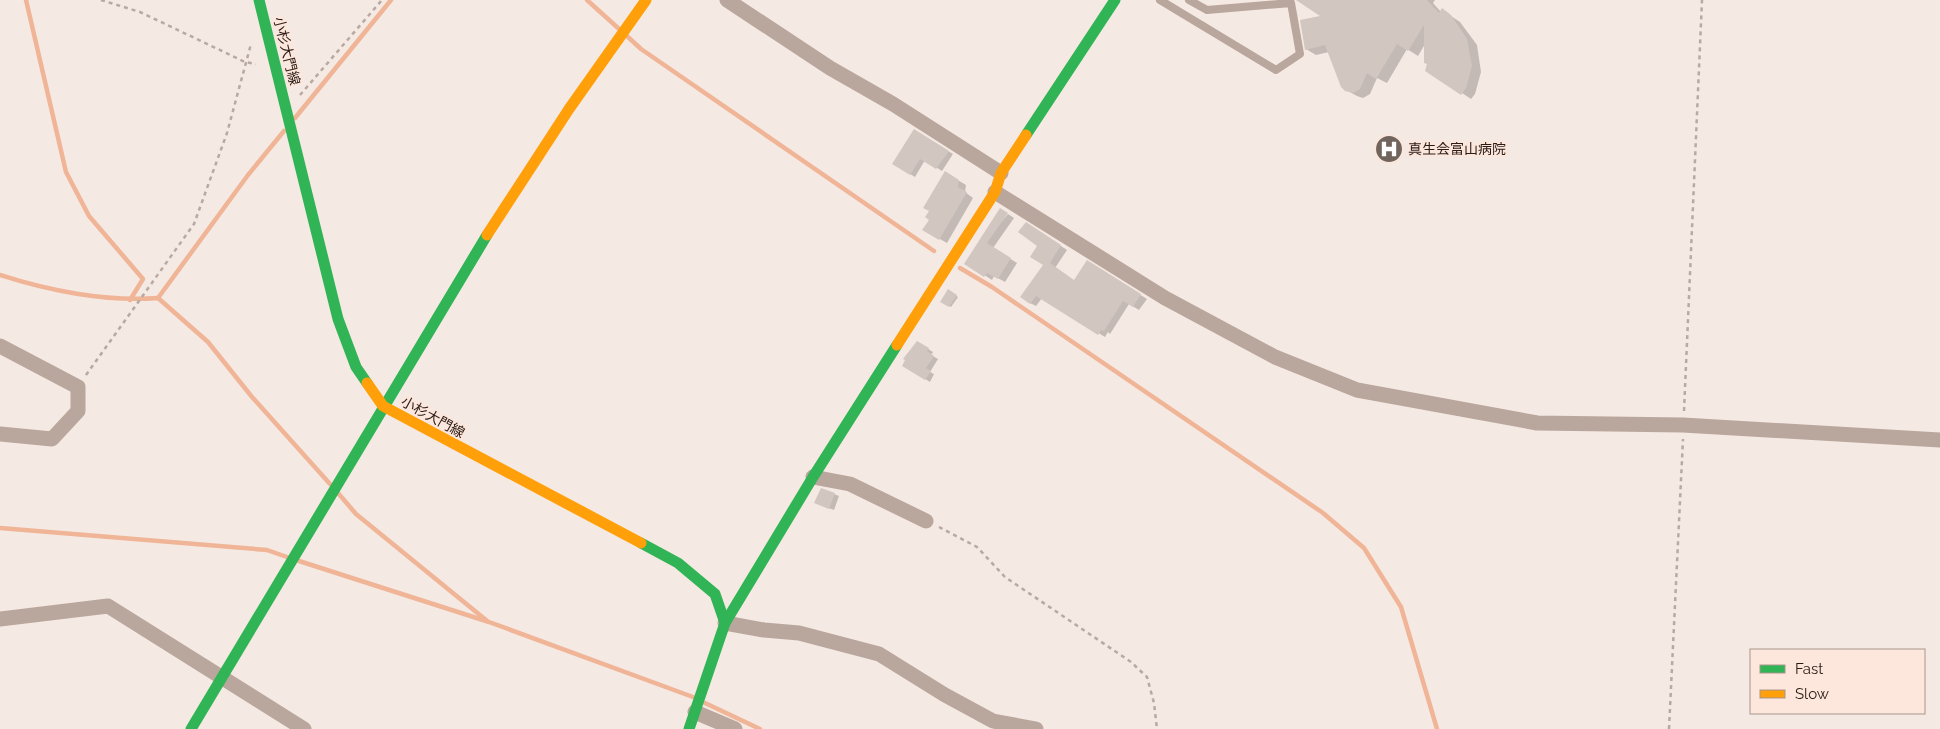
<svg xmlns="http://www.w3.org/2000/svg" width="1940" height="729" viewBox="0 0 1940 729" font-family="Raleway,'Noto Sans JP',sans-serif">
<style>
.shadow{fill:#0003}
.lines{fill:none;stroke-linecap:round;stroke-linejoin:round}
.stream{stroke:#f0b497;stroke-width:4.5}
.building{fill:#d2c6c0}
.path{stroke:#b8a9a2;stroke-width:2.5;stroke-dasharray:4 4;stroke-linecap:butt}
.lane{stroke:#b9a69d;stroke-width:8}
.street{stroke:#b9a69d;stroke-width:15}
.fast{stroke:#30b455;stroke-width:11}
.slow{stroke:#ff9f0a;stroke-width:11}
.labels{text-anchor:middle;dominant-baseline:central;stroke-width:4;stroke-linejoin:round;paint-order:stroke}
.street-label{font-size:14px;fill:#291c15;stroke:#fde6db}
.poi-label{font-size:14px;fill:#291c15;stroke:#fde6db;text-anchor:start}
</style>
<rect width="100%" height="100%" fill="#f5e9e3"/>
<!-- shadow -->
<g class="shadow">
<polygon points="1297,0 1435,0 1433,3 1441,12 1442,10 1460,22 1477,45 1481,72 1475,94 1471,99 1462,93 1428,64 1425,44 1418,56 1407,49 1387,83 1377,78 1370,94 1363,98 1357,96 1346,90 1329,52 1316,55 1306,49 1323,16"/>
<polygon points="914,130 953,154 942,171 925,160 915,177 894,164"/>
<polygon points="946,173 966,185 965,192 973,198 947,243 924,230 930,220"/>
<polygon points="1008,214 1014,218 993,248 1017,263 1005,282 994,276 992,280 966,263"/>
<polygon points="1032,227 1067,250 1055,268 1075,282 1087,262 1147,299 1139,310 1129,304 1110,334 1108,332 1105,337 1042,298 1036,306 1030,303 1045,265"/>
<polygon points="948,291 958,297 951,307 942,301"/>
<polygon points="917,342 933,352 931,355 938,359 930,372 934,374 930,382 903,365"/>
<polygon points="834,494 839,496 834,510 820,505"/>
</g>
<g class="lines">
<!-- stream -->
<g class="stream">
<polyline points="26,0 66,172 89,216 143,279 130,300"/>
<polyline points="587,0 618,28"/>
<polyline points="628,37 641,49 934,251"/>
<polyline points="295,118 391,0"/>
<polyline points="960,268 992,287 1323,513 1364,548 1401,607 1437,729"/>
<path d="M0 275C49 291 107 302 158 298L208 342 252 397 330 484"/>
<polyline points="158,298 248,175 284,131"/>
<polyline points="338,493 356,514 486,620"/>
<polyline points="0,528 267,550 287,557"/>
<polyline points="299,561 489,622 693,697"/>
<polyline points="705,703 760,729"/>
</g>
</g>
<!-- building -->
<g class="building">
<polygon points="1296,0 1427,0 1439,13 1442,8 1451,15 1467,39 1472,66 1466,88 1461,95 1425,71 1427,64 1424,63 1424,25 1408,51 1397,44 1376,79 1367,73 1360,89 1353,93 1345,91 1341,87 1325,45 1305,50 1300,20 1320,16"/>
<polygon points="914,129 949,151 936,169 920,159 910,175 892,164"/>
<polygon points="945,171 959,180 958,187 967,192 939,240 922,230 929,220 925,217 929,211 923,208"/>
<polygon points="1000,208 1008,213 987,243 1011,258 998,279 987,273 984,277 964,264"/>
<polygon points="1026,222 1061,245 1050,263 1074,280 1087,260 1141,294 1133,307 1123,301 1104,331 1101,330 1098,335 1036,296 1030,304 1020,297 1043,265 1030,257 1037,246 1018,232"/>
<polygon points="948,289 957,295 949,307 940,302"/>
<polygon points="917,341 929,348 927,351 934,356 926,368 931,371 925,380 902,366 905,360 903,359"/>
<polygon points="821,488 835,493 829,509 814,503"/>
</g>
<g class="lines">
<!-- path -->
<g class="path">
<polyline points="101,0 140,12 245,62 256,64"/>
<polyline points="300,95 382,0"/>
<polyline points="86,375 194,224 227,133 251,44"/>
<polyline points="1684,411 1702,0"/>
<polyline points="939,527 977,547 1005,577 1131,662 1147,677 1154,703 1157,729"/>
<polyline points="1669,729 1683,439"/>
</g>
<!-- lane -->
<polyline class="lane" points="1160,0 1276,70 1300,54 1291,3 1207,10 1189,0"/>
<!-- street -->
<g class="street">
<polyline points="727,0 830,68 893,104 1001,173"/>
<polyline points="995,192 1165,298 1275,357 1357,390 1537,423 1683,425 1940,440"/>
<polyline points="0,346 78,387 78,411 52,439 0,434"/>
<polyline points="813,477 850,484 926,521"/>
<polyline points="0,619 108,606 304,729"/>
<polyline points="725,623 764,630 799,633 879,654 945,695 993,721 1036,729"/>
<polyline points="695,712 735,729"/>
</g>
<!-- fast -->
<g class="fast">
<polyline points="259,0 338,319 356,367 367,383"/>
<polyline points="1026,135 1115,0"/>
<polyline points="641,543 678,563 715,594 725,623"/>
<polyline points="191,729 487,235"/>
<polyline points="689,729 725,623 813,477 897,345"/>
</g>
<!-- slow -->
<g class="slow">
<polyline points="487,235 569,109 646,0"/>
<polyline points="897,345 995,192 1001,173 1026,135"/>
<polyline points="367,383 383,406 641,543"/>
</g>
</g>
<!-- icons -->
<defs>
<g id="hospital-disc" transform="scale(1.4375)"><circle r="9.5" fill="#70645d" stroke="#fde6db"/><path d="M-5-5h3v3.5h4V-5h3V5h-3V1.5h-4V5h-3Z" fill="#fff"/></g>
</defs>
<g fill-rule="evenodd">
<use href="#hospital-disc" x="1389" y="149"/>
</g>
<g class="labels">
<!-- street labels -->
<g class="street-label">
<text transform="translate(287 51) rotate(76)">小杉大門線</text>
<text transform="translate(433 417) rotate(29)">小杉大門線</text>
</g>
<!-- poi labels -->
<g class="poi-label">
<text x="1408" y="149">真生会富山病院</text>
</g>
</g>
<!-- legend -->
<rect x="1750" y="649" width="175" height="65" fill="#fde6db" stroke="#a8958c"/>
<rect x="1760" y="665" width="25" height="8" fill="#30b455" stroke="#a8958c"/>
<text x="1795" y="674" font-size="15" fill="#291c15">Fast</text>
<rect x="1760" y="690" width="25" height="8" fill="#ff9f0a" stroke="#a8958c"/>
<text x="1795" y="699" font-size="15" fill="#291c15">Slow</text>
</svg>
